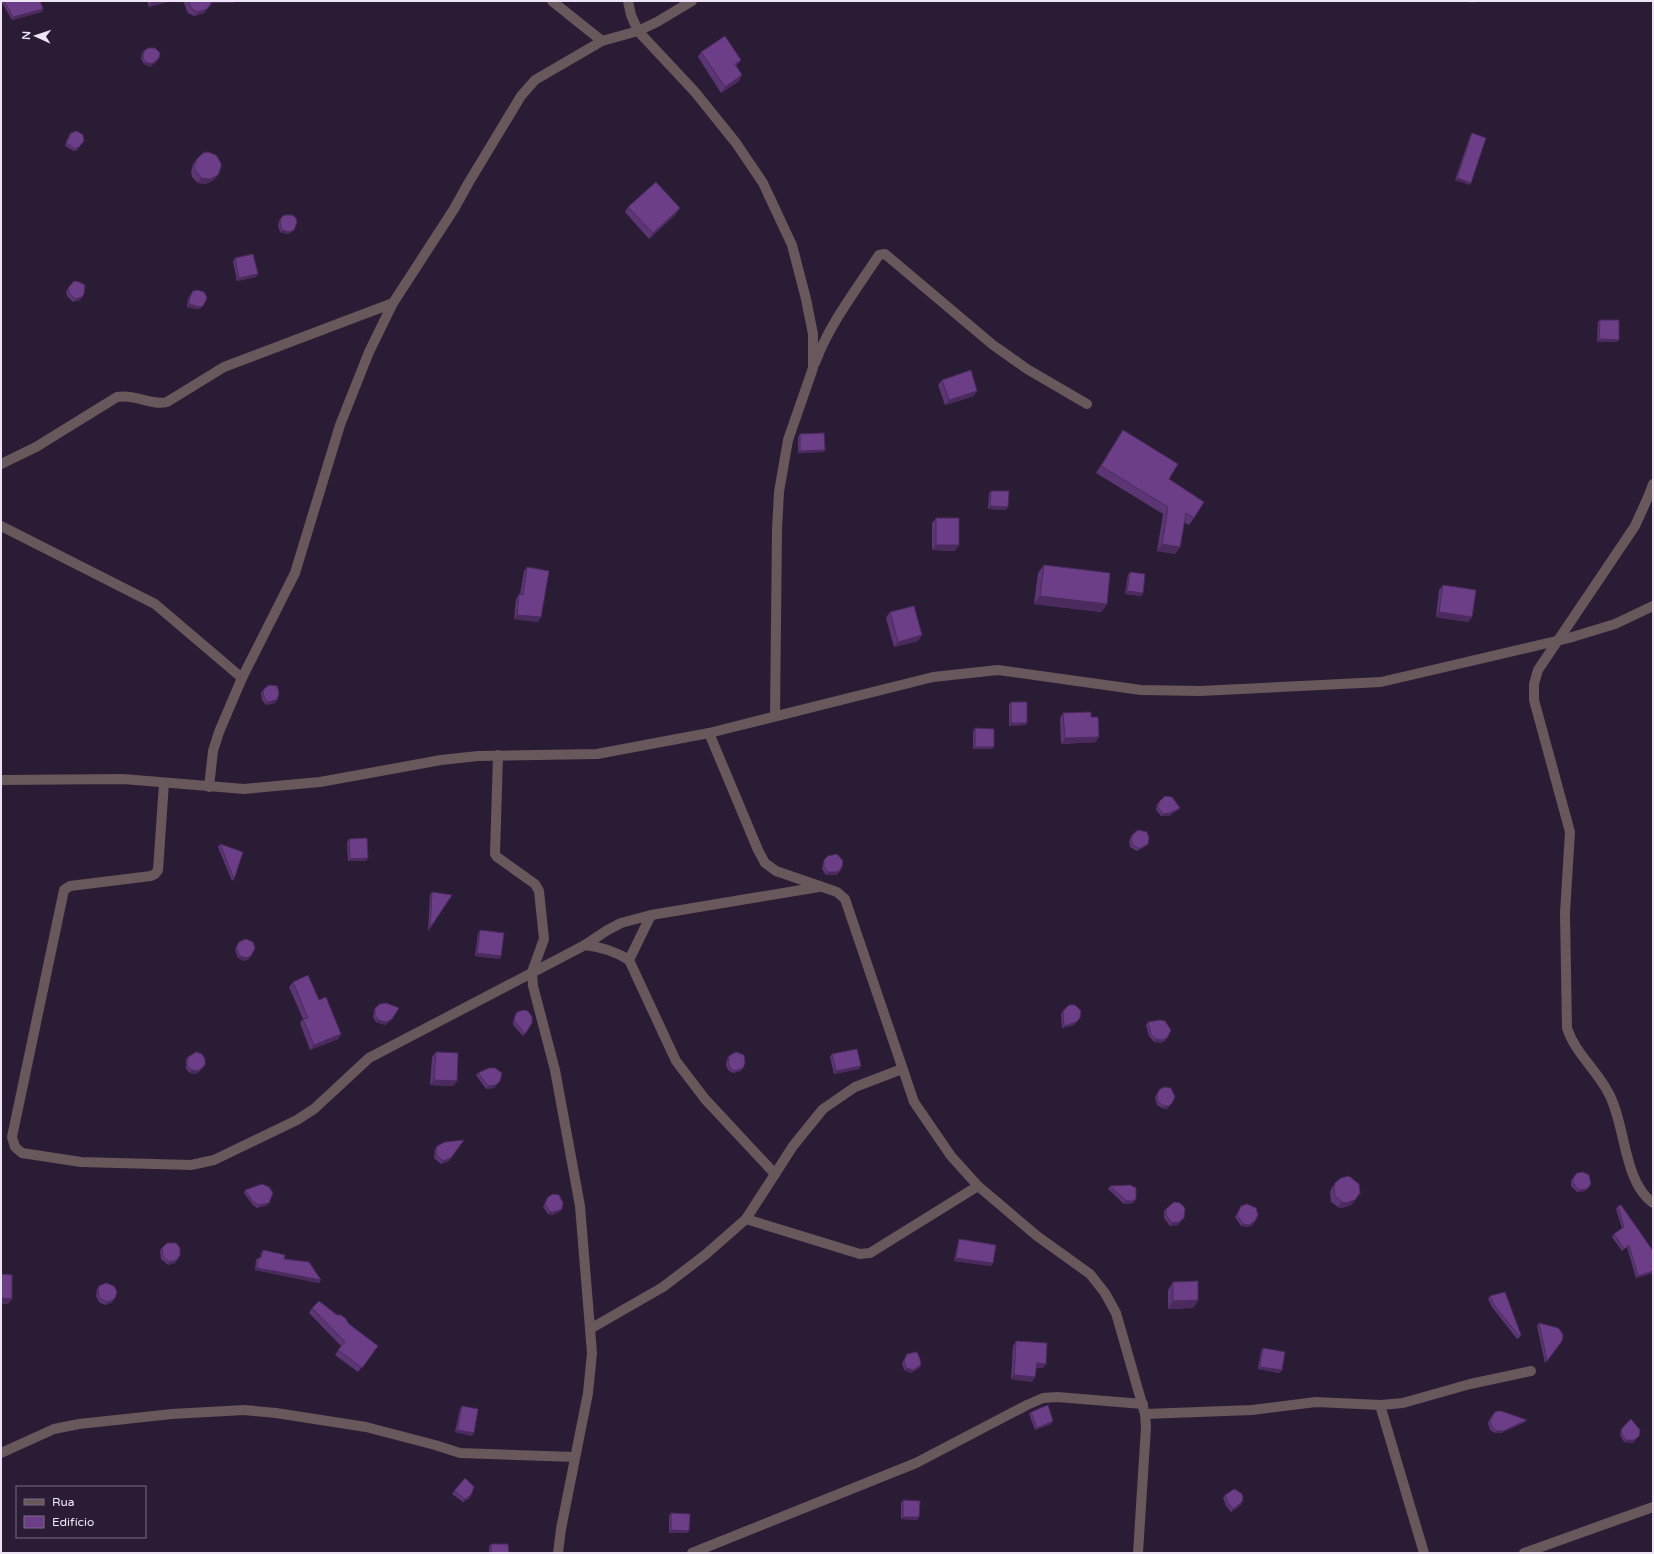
<svg xmlns="http://www.w3.org/2000/svg" width="1654" height="1554" viewBox="0 0 1654 1554" font-family="'Varela Round',sans-serif">
<style>
.lines{fill:none;stroke-linecap:round;stroke-linejoin:round}
.minor{stroke:#68575b;stroke-width:10}
.wall{fill:#5c3574}
.shaded-wall{fill:#4b2b5e}
.building{fill:#6b3e87;stroke:#4b2b5e}
</style>
<rect width="100%" height="100%" fill="#2a1c34"/>
<g class="lines">
<!-- minor -->
<g class="minor">
<polyline points="552,1 602,41"/>
<polyline points="628,1 631,15 638,31 695,92 736,143 763,183 792,245 806,299 813,334 813,368 788,440 779,492 777,529 775,716"/>
<path d="M815 363C830 323 856 290 879 255L885 254 993 345 1027 369 1087 404"/>
<path d="M1 464 36 447 117 397C136 394 152 406 167 402L224 367 393 303"/>
<path d="M1653 484 1649 495 1635 526 1538 670 1534 684V700L1570 832 1565 913 1567 1028C1575 1053 1596 1069 1608 1092 1626 1124 1623 1182 1653 1203"/>
<polyline points="1,526 155,604 242,678"/>
<polyline points="709,733 758,850 765,863 776,871 837,892 845,899 914,1102 951,1156 978,1186 1037,1236 1090,1274 1105,1293 1116,1313 1145,1414 1146,1427 1138,1553"/>
<polyline points="498,755 495,854 497,857 535,884 539,891 544,939 532,972 533,986 555,1070 580,1206 592,1353 588,1393 561,1529 558,1553"/>
<polyline points="1,780 123,779 244,789 320,782 441,760 478,756 597,754 709,733 933,677 998,670 1141,690 1200,691 1381,682 1569,638 1615,624 1653,606"/>
<path d="M164 783 158 870 155 874 151 876 70 886 64 890 12 1137 15 1147 22 1153 81 1162 191 1165 214 1160 297 1120 314 1109 369 1058 585 945C602 947 615 951 629 960L676 1061 705 1099 775 1174"/>
<polyline points="209,787 213,751 219,732 242,678 295,573 340,425 369,352 393,303 454,209 469,182 521,96 535,80 602,41 638,31 657,22 692,1"/>
<polyline points="585,945 606,931 621,923 651,915 819,887"/>
<polyline points="629,960 651,915"/>
<polyline points="746,1219 860,1254 870,1253 978,1186"/>
<polyline points="590,1329 663,1287 705,1255 746,1219 793,1146 823,1109 855,1087 902,1069"/>
<polyline points="1380,1405 1424,1553"/>
<polyline points="1145,1414 1252,1410 1316,1402 1380,1405 1403,1403 1470,1384 1531,1371"/>
<polyline points="1,1453 54,1429 79,1424 172,1414 244,1410 276,1413 366,1427 435,1445 460,1453 575,1457"/>
<polyline points="692,1553 916,1463 1027,1405 1043,1398 1057,1397 1143,1404"/>
<polyline points="1524,1553 1653,1507"/>
</g>
</g>
<!-- wall -->
<g class="wall">
<polygon points="1,1 40,1 43,9 42,12 12,20"/>
<polygon points="147,1 171,1 149,7"/>
<polygon points="183,1 235,1 233,3 212,3 204,13 194,16 188,13"/>
<polygon points="144,51 159,58 157,61 150,67 144,64 141,59 142,53"/>
<polygon points="701,52 741,60 737,65 736,66 739,81 721,93 698,57"/>
<polygon points="71,133 78,150 74,151 65,146 69,135"/>
<polygon points="1472,133 1470,185 1455,180 1470,136"/>
<polygon points="197,159 214,180 206,184 198,183 192,177 191,172 193,164"/>
<polygon points="628,207 676,214 649,239 625,212"/>
<polygon points="281,218 292,232 287,234 280,232 278,226 279,221"/>
<polygon points="235,258 256,277 237,281 233,261"/>
<polygon points="74,281 80,300 73,302 67,296 66,291"/>
<polygon points="193,291 201,308 197,309 187,307 188,299"/>
<polygon points="1600,320 1617,342 1597,342 1598,322"/>
<polygon points="942,380 974,396 945,405 938,385"/>
<polygon points="1123,430 1169,479 1194,518 1189,525 1184,522 1180,547 1175,554 1157,551 1163,514 1096,473"/>
<polygon points="800,434 825,450 823,452 798,453 798,437"/>
<polygon points="991,491 1006,510 988,509 989,493"/>
<polygon points="936,518 955,551 932,550 932,523"/>
<polygon points="1044,565 1107,604 1101,612 1034,604 1038,573"/>
<polygon points="527,567 541,617 538,622 514,619 516,599 519,594 520,594 524,571"/>
<polygon points="1130,572 1143,593 1141,596 1125,594 1128,575"/>
<polygon points="1443,585 1472,617 1468,622 1436,617 1439,590"/>
<polygon points="890,612 918,641 894,647 886,618"/>
<polygon points="263,690 275,703 266,705 262,700 261,693"/>
<polygon points="1011,702 1026,725 1009,726 1009,704"/>
<polygon points="1063,713 1091,717 1096,742 1061,744 1060,718"/>
<polygon points="975,728 992,749 973,749 973,731"/>
<polygon points="1159,802 1178,810 1169,816 1161,816 1156,810 1157,804"/>
<polygon points="1133,834 1148,844 1146,846 1137,851 1130,847 1129,842 1131,836"/>
<polygon points="349,839 366,861 348,861 347,842"/>
<polygon points="220,844 234,879 232,881 218,847"/>
<polygon points="828,856 841,870 836,875 826,875 822,869 823,863"/>
<polygon points="432,892 452,895 428,931 430,895"/>
<polygon points="480,930 500,959 475,956 478,933"/>
<polygon points="239,942 249,959 244,961 238,958 235,950"/>
<polygon points="293,982 319,1000 341,1034 338,1039 310,1050 300,1023 303,1019 289,987"/>
<polygon points="375,1008 390,1021 385,1025 376,1022 373,1017 374,1011"/>
<polygon points="1063,1011 1078,1021 1074,1025 1062,1028 1061,1014"/>
<polygon points="517,1012 532,1023 523,1036 513,1025 513,1022 515,1015"/>
<polygon points="1148,1022 1166,1040 1161,1043 1154,1042 1149,1036 1146,1025"/>
<polygon points="436,1052 457,1081 453,1086 430,1085 432,1057"/>
<polygon points="832,1054 861,1066 859,1069 834,1074 830,1057"/>
<polygon points="729,1056 741,1071 733,1073 728,1070 726,1065 727,1059"/>
<polygon points="188,1057 203,1068 196,1074 190,1073 186,1069 186,1059"/>
<polygon points="478,1073 498,1083 494,1088 486,1089 476,1075"/>
<polygon points="1160,1089 1172,1103 1167,1109 1162,1108 1157,1105 1155,1097"/>
<polygon points="437,1146 449,1161 441,1164 434,1158 435,1149"/>
<polygon points="1573,1178 1585,1191 1577,1192 1571,1186 1571,1180"/>
<polygon points="1335,1183 1360,1193 1351,1205 1342,1208 1338,1207 1331,1202 1330,1193 1331,1189"/>
<polygon points="1110,1186 1136,1199 1134,1202 1130,1204 1124,1204 1108,1189"/>
<polygon points="245,1190 267,1205 257,1208 252,1204 244,1193"/>
<polygon points="548,1197 562,1209 560,1211 552,1215 548,1214 543,1207 546,1200"/>
<polygon points="1241,1206 1254,1224 1248,1227 1241,1226 1235,1217"/>
<polygon points="1618,1206 1653,1273 1636,1278 1627,1247 1622,1251 1612,1237 1614,1234 1622,1228 1616,1209"/>
<polygon points="1166,1209 1184,1218 1178,1225 1170,1226 1164,1218 1164,1211"/>
<polygon points="959,1239 993,1263 991,1266 954,1261 958,1242"/>
<polygon points="162,1248 180,1255 175,1263 168,1265 161,1259 160,1250"/>
<polygon points="263,1250 284,1259 321,1280 319,1283 255,1270 256,1260 258,1258 260,1258 261,1253"/>
<polygon points="1173,1282 1198,1300 1193,1308 1168,1309 1168,1290"/>
<polygon points="99,1286 115,1298 111,1303 105,1305 99,1302 96,1296 97,1289"/>
<polygon points="1490,1296 1521,1335 1519,1338 1517,1339 1492,1307 1488,1299"/>
<polygon points="312,1308 349,1324 378,1346 358,1372 335,1355 341,1346 309,1313"/>
<polygon points="1539,1323 1562,1341 1545,1363 1537,1326"/>
<polygon points="1016,1341 1046,1364 1043,1368 1036,1368 1035,1377 1032,1382 1011,1379 1013,1346"/>
<polygon points="1263,1348 1280,1373 1258,1369 1261,1351"/>
<polygon points="907,1354 921,1365 919,1368 911,1373 904,1370 902,1363"/>
<polygon points="462,1406 472,1436 455,1432 460,1409"/>
<polygon points="1031,1412 1051,1424 1035,1430 1029,1414"/>
<polygon points="1495,1412 1525,1422 1501,1433 1495,1433 1490,1430 1488,1423 1489,1420"/>
<polygon points="1623,1427 1637,1438 1633,1443 1624,1442 1620,1435 1621,1429"/>
<polygon points="454,1491 470,1498 463,1502 452,1494"/>
<polygon points="1225,1495 1241,1505 1231,1512 1226,1506 1223,1498"/>
<polygon points="903,1500 917,1520 901,1519 901,1503"/>
<polygon points="671,1513 687,1533 669,1533 669,1516"/>
<polygon points="491,1544 509,1553 489,1553 489,1547"/>
</g>
<!-- shaded-wall -->
<g class="shaded-wall">
<polygon points="156,1 171,1 149,7 152,2"/>
<polygon points="213,1 235,1 233,3 211,3"/>
<polygon points="1467,1 1477,1 1472,3 1467,2"/>
<polygon points="43,9 42,12 12,20 13,17"/>
<polygon points="207,9 204,13 194,16 198,12"/>
<polygon points="159,58 157,61 150,67 144,64 145,62"/>
<polygon points="741,60 737,65 731,69 735,64"/>
<polygon points="742,75 739,81 721,93 725,87"/>
<polygon points="79,147 78,150 74,151 75,149"/>
<polygon points="218,175 214,180 206,184 198,183 201,178"/>
<polygon points="1457,178 1471,183 1470,185 1455,180"/>
<polygon points="680,208 676,214 649,239 653,233"/>
<polygon points="282,230 294,230 292,232 287,234 280,232"/>
<polygon points="258,274 256,277 237,281 239,278"/>
<polygon points="82,297 80,300 73,302 75,299"/>
<polygon points="189,304 203,306 201,308 197,309 187,307"/>
<polygon points="1599,339 1619,340 1617,342 1597,342"/>
<polygon points="977,391 974,396 945,405 949,400"/>
<polygon points="825,450 823,452 798,453 800,451"/>
<polygon points="990,506 1008,507 1006,510 988,509"/>
<polygon points="1162,544 1180,547 1175,554 1157,551"/>
<polygon points="936,545 959,545 955,551 932,550"/>
<polygon points="1127,591 1143,593 1141,596 1125,594"/>
<polygon points="1040,596 1107,604 1101,612 1034,604"/>
<polygon points="1439,612 1472,617 1468,622 1436,617"/>
<polygon points="517,615 541,617 538,622 514,619"/>
<polygon points="922,635 918,641 894,647 898,642"/>
<polygon points="277,700 275,703 266,705 267,702"/>
<polygon points="1011,723 1027,723 1026,725 1009,726"/>
<polygon points="1099,737 1096,742 1061,744 1065,738"/>
<polygon points="975,747 994,747 992,749 973,749"/>
<polygon points="1180,808 1178,810 1169,816 1161,816 1163,814"/>
<polygon points="1148,844 1146,846 1137,851 1139,849"/>
<polygon points="368,858 366,861 348,861 350,859"/>
<polygon points="842,867 836,875 826,875 828,872"/>
<polygon points="477,953 501,956 500,959 475,956"/>
<polygon points="240,956 251,956 249,959 244,961 238,958"/>
<polygon points="1080,1018 1074,1025 1062,1028 1064,1026"/>
<polygon points="392,1019 390,1021 385,1025 376,1022 378,1020"/>
<polygon points="341,1034 338,1039 310,1050 314,1045"/>
<polygon points="1167,1038 1166,1040 1161,1043 1154,1042 1156,1039"/>
<polygon points="205,1065 203,1068 196,1074 190,1073 192,1070"/>
<polygon points="861,1066 859,1069 834,1074 836,1071"/>
<polygon points="743,1068 741,1071 733,1073 735,1071"/>
<polygon points="434,1080 457,1081 453,1086 430,1085"/>
<polygon points="500,1081 494,1088 486,1089 488,1086"/>
<polygon points="1172,1103 1167,1109 1162,1108 1164,1106"/>
<polygon points="451,1158 449,1161 441,1164 443,1161"/>
<polygon points="1587,1189 1585,1191 1577,1192 1579,1190"/>
<polygon points="1136,1199 1134,1202 1130,1204 1124,1204 1126,1201"/>
<polygon points="1355,1200 1351,1205 1342,1208 1338,1207 1342,1202"/>
<polygon points="269,1203 267,1205 257,1208 259,1205"/>
<polygon points="562,1209 560,1211 552,1215 548,1214 550,1212"/>
<polygon points="1184,1218 1178,1225 1170,1226 1172,1223"/>
<polygon points="1255,1221 1254,1224 1248,1227 1241,1226 1243,1224"/>
<polygon points="956,1258 993,1263 991,1266 954,1261"/>
<polygon points="177,1260 175,1263 168,1265 170,1262"/>
<polygon points="257,1268 321,1280 319,1283 255,1270"/>
<polygon points="1653,1271 1653,1273 1636,1278 1638,1276"/>
<polygon points="1,1298 12,1299 8,1304 1,1304"/>
<polygon points="115,1298 111,1303 105,1305 107,1302"/>
<polygon points="1198,1300 1193,1308 1168,1309 1173,1301"/>
<polygon points="1037,1363 1046,1364 1043,1368 1034,1367"/>
<polygon points="921,1365 919,1368 911,1373 904,1370 906,1368"/>
<polygon points="1260,1367 1282,1370 1280,1373 1258,1369"/>
<polygon points="1014,1375 1035,1377 1032,1382 1011,1379"/>
<polygon points="1527,1420 1525,1422 1501,1433 1495,1433 1497,1431"/>
<polygon points="1053,1421 1051,1424 1035,1430 1037,1428"/>
<polygon points="457,1430 474,1433 472,1436 455,1432"/>
<polygon points="1639,1436 1633,1443 1624,1442 1626,1440"/>
<polygon points="471,1495 470,1498 463,1502 465,1499"/>
<polygon points="1242,1502 1241,1505 1231,1512 1233,1509"/>
<polygon points="903,1517 919,1517 917,1520 901,1519"/>
<polygon points="671,1530 689,1531 687,1533 669,1533"/>
</g>
<!-- building -->
<g class="building">
<polygon points="4,1 40,1 43,9 13,17"/>
<polygon points="188,1 213,1 207,9 198,12 192,9"/>
<polygon points="725,36 741,60 735,64 742,75 725,87 701,52"/>
<polygon points="148,48 155,48 160,53 159,58 152,64 145,62 143,57 144,51"/>
<polygon points="77,131 83,135 84,141 79,147 75,149 66,143 71,133"/>
<polygon points="1472,133 1486,138 1471,183 1457,178"/>
<polygon points="208,152 216,155 221,163 221,167 218,175 210,179 201,178 196,171 194,167 197,159 203,153"/>
<polygon points="656,182 680,208 653,233 628,207"/>
<polygon points="284,215 292,215 296,218 297,222 294,230 289,232 282,230 280,223 281,218"/>
<polygon points="253,254 258,274 239,278 235,258"/>
<polygon points="74,281 79,282 85,285 84,294 82,297 75,299 69,293 68,288"/>
<polygon points="197,290 204,292 207,298 203,306 199,307 189,304 190,297 193,291"/>
<polygon points="1600,320 1619,320 1619,340 1599,339"/>
<polygon points="971,370 977,391 949,400 942,380"/>
<polygon points="1123,430 1178,464 1169,479 1204,502 1194,518 1186,513 1180,547 1162,544 1168,507 1101,466"/>
<polygon points="824,433 825,450 800,451 800,434"/>
<polygon points="991,491 1009,491 1008,507 990,506"/>
<rect x="936" y="518" width="23" height="27"/>
<polygon points="1044,565 1110,573 1107,604 1040,596"/>
<polygon points="527,567 549,571 541,617 517,615 519,594 523,595"/>
<polygon points="1130,572 1145,574 1143,593 1127,591"/>
<polygon points="1443,585 1476,590 1472,617 1439,612"/>
<polygon points="914,606 922,635 898,642 890,612"/>
<polygon points="269,685 277,686 279,693 277,700 267,702 264,697 263,690"/>
<rect x="1011" y="702" width="16" height="21"/>
<polygon points="1091,712 1091,717 1098,717 1099,737 1065,738 1063,713"/>
<polygon points="975,728 994,729 994,747 975,747"/>
<polygon points="1165,796 1172,797 1180,808 1170,813 1163,814 1158,807 1159,802"/>
<polygon points="1138,830 1147,832 1149,838 1148,844 1139,849 1132,844 1131,839 1133,834"/>
<polygon points="367,838 368,858 350,859 349,839"/>
<polygon points="220,844 243,852 234,879"/>
<polygon points="837,854 843,861 842,867 838,872 828,872 824,867 824,860 828,856"/>
<polygon points="432,892 452,895 430,928"/>
<polygon points="480,930 504,933 501,956 477,953"/>
<polygon points="246,939 253,942 255,948 251,956 246,958 240,956 236,948 239,942"/>
<polygon points="308,975 319,1000 326,997 341,1034 314,1045 303,1019 308,1018 293,982"/>
<polygon points="386,1003 399,1008 392,1019 386,1022 378,1020 375,1014 375,1008 380,1004"/>
<polygon points="1069,1005 1075,1005 1081,1011 1080,1018 1076,1022 1064,1026 1063,1011"/>
<polygon points="524,1010 528,1011 532,1017 532,1023 525,1034 515,1022 514,1019 517,1012"/>
<polygon points="1160,1020 1165,1021 1171,1030 1167,1038 1162,1040 1156,1039 1151,1034 1148,1022"/>
<polygon points="857,1049 861,1066 836,1071 832,1054"/>
<polygon points="196,1052 202,1054 205,1059 205,1065 198,1071 192,1070 187,1066 188,1057"/>
<polygon points="436,1052 458,1053 457,1081 434,1080"/>
<polygon points="736,1052 744,1055 745,1063 743,1068 735,1071 730,1068 728,1062 729,1056"/>
<polygon points="489,1068 495,1068 502,1073 500,1081 496,1085 488,1086 478,1073"/>
<polygon points="1165,1087 1171,1088 1175,1097 1172,1103 1169,1106 1164,1106 1158,1102 1157,1094 1160,1089"/>
<polygon points="464,1140 451,1158 443,1161 436,1155 437,1146 445,1142"/>
<polygon points="1583,1172 1589,1175 1591,1184 1587,1189 1579,1190 1573,1183 1573,1178 1577,1173"/>
<polygon points="1349,1176 1359,1184 1360,1193 1355,1200 1346,1203 1342,1202 1335,1196 1334,1188 1335,1183 1341,1178"/>
<polygon points="262,1184 269,1187 273,1193 269,1203 259,1205 253,1202 245,1190"/>
<polygon points="1130,1185 1136,1188 1136,1199 1132,1201 1126,1201 1110,1186"/>
<polygon points="553,1194 559,1195 563,1203 562,1209 554,1212 550,1212 545,1204 548,1197"/>
<polygon points="1174,1202 1180,1203 1185,1208 1184,1218 1179,1222 1172,1223 1166,1215 1166,1209"/>
<polygon points="1247,1204 1256,1208 1258,1215 1255,1221 1249,1225 1243,1224 1237,1215 1241,1206"/>
<polygon points="1621,1205 1653,1251 1653,1271 1638,1276 1629,1245 1624,1249 1614,1234 1624,1227 1618,1206"/>
<polygon points="959,1239 996,1245 993,1263 956,1258"/>
<polygon points="167,1243 176,1243 180,1248 180,1255 177,1260 170,1262 163,1257 162,1248"/>
<polygon points="263,1250 285,1255 284,1259 309,1262 321,1280 257,1268 258,1258 261,1258"/>
<polygon points="1,1274 12,1275 12,1299 1,1298"/>
<polygon points="1198,1281 1198,1300 1173,1301 1173,1282"/>
<polygon points="106,1283 114,1286 117,1292 115,1298 113,1300 107,1302 101,1299 98,1294 99,1286"/>
<polygon points="1505,1292 1521,1335 1519,1336 1494,1305 1490,1296"/>
<polygon points="319,1301 337,1315 341,1315 346,1319 349,1324 378,1346 362,1368 338,1350 345,1342 312,1308"/>
<polygon points="1539,1323 1558,1328 1560,1330 1563,1335 1562,1341 1547,1361"/>
<polygon points="1016,1341 1047,1343 1046,1364 1037,1363 1035,1377 1014,1375"/>
<polygon points="1263,1348 1285,1352 1282,1370 1260,1367"/>
<polygon points="917,1352 920,1359 921,1365 913,1370 906,1368 904,1361 907,1354"/>
<polygon points="1048,1405 1053,1421 1037,1428 1031,1412"/>
<polygon points="462,1406 478,1409 474,1433 457,1430"/>
<polygon points="1498,1411 1501,1411 1527,1420 1503,1431 1497,1431 1492,1427 1490,1421 1491,1418 1495,1412"/>
<polygon points="1631,1419 1640,1430 1639,1436 1634,1440 1626,1440 1621,1432 1623,1427"/>
<polygon points="465,1478 474,1487 471,1495 465,1499 454,1491"/>
<polygon points="1234,1489 1238,1491 1242,1494 1243,1498 1242,1502 1233,1509 1228,1503 1225,1495"/>
<polygon points="903,1500 920,1501 919,1517 903,1517"/>
<polygon points="671,1513 690,1514 689,1531 671,1530"/>
<polygon points="491,1544 508,1544 509,1553 491,1553"/>
</g>
<!-- border -->
<rect width="1654" height="1554" fill="none" stroke="#ede4f5" stroke-width="4"/>
<!-- legend -->
<rect x="16" y="1486" width="130" height="52" fill="#2a1c34" stroke="#786c81"/>
<rect x="24" y="1499" width="20" height="6" fill="#68575b" stroke="#786c81"/>
<text x="52" y="1506" font-size="12" fill="#ede4f5">Rua</text>
<rect x="24" y="1516" width="20" height="12" fill="#6b3e87" stroke="#786c81"/>
<text x="52" y="1526" font-size="12" fill="#ede4f5">Edifício</text>
<!-- north arrow -->
<g transform="translate(36 36) rotate(273)" stroke="#2a1c34" stroke-width="3" paint-order="stroke">
<path d="M0-3L7 15L0 10L-7 15Z" fill="#ede4f5"/>
<text y="-6" font-size="11" font-weight="bold" text-anchor="middle" fill="#ede4f5">N</text>
</g>
</svg>
